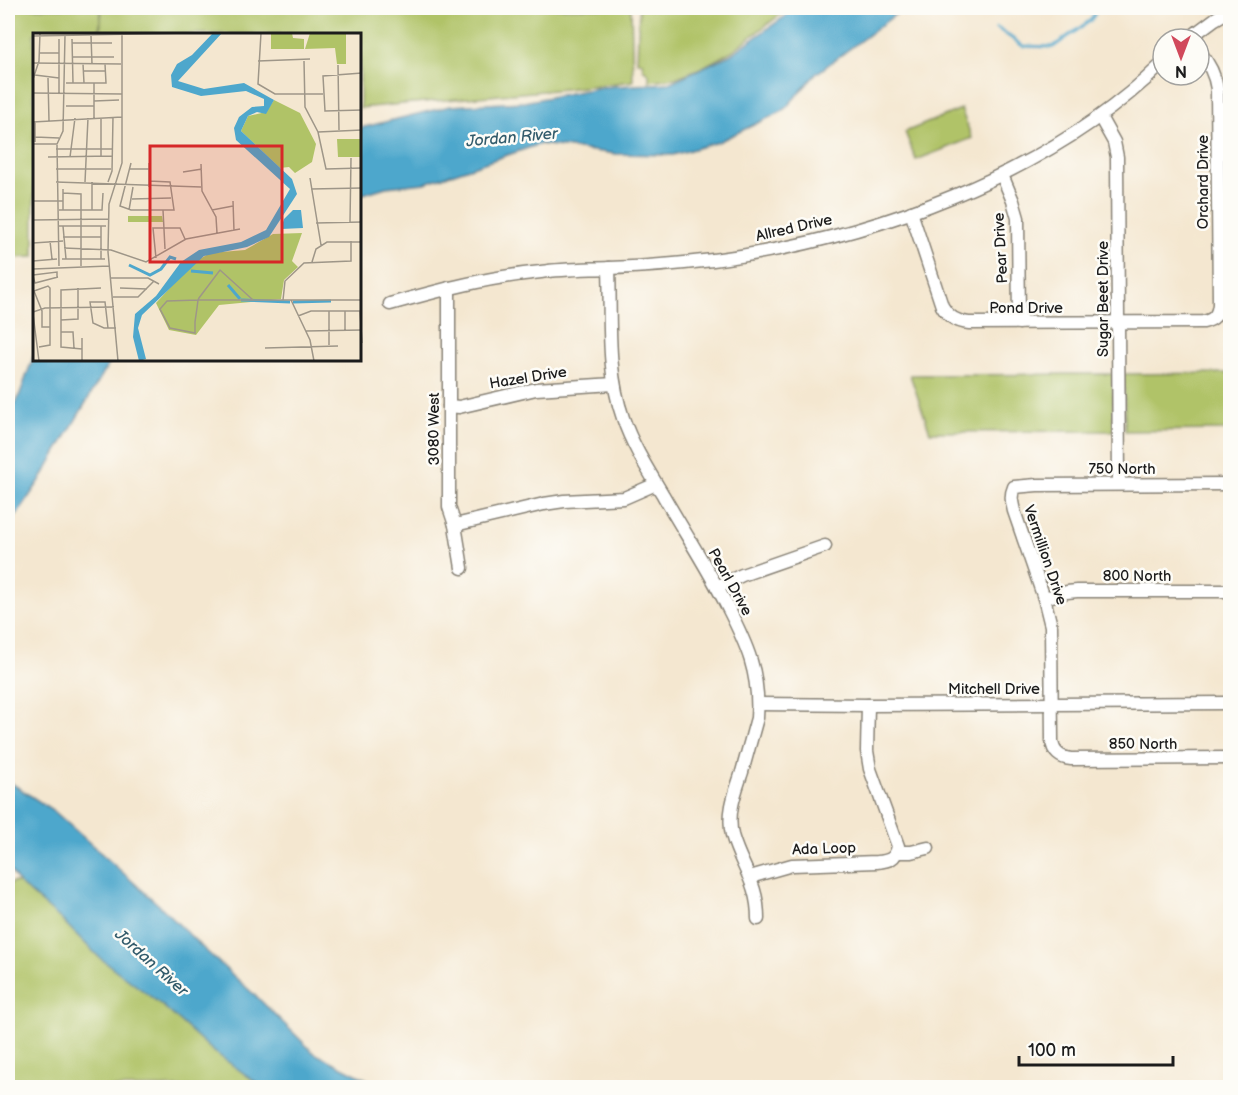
<svg xmlns="http://www.w3.org/2000/svg" width="1238" height="1095" viewBox="0 0 1238 1095" font-family="'Balsamiq Sans',sans-serif">
<style>
.green{fill:#b0c367;stroke:#667042;stroke-width:1.5}
.water{fill:#4ea7cc;stroke:#356274;stroke-width:1.5}
.lines{fill:none;stroke-linecap:round;stroke-linejoin:round}
.stream{stroke:#4ea7cc;stroke-width:3}
.minor-casing{stroke:#888276;stroke-width:15}
.minor{stroke:#fff;stroke-width:12}
.labels{text-anchor:middle;dominant-baseline:central;stroke-width:5;stroke-linejoin:round;paint-order:stroke}
.street-label{font-size:15px;fill:#1c1c1c;stroke:#fdfcf7}
.water-label{font-size:16px;font-style:italic;fill:#325b6b;stroke:#fdfcf7}
.inset-river{fill:none;stroke:#4ea7cc;stroke-width:3}
.inset-road{fill:none;stroke:#9e9688;stroke-width:1.5}
.view{fill:#d62828;fill-opacity:0.15;stroke:#d62828;stroke-width:3}
.inset-edge{fill:none;stroke:#1c1c1c;stroke-width:3}
</style>
<rect width="100%" height="100%" fill="#fdfcf7"/>
<filter id="ink" filterUnits="userSpaceOnUse"><feTurbulence type="fractalNoise" baseFrequency=".0167" numOctaves="2"/><feDisplacementMap in="SourceGraphic" scale="12" xChannelSelector="R" yChannelSelector="G"/><feConvolveMatrix kernelMatrix="1 2 1 2 8 2 1 2 1" color-interpolation-filters="sRGB"/></filter>
<filter id="wash" filterUnits="userSpaceOnUse"><feTurbulence type="fractalNoise" baseFrequency=".008" numOctaves="4" result="noise"/><feDisplacementMap in="SourceGraphic" scale="24" xChannelSelector="R" yChannelSelector="G"/><feGaussianBlur stdDeviation="1.35" result="paint"/><feColorMatrix in="noise" values="0 0 0 0 0 0 0 0 0 0 0 0 0 0 0 0 0 1.4 0 .05"/><feComposite in="paint" operator="in"/></filter>
<g filter="url(#wash)">
<rect width="100%" height="100%" fill="#f4e7d0"/>
<!-- green -->
<g class="green">
<polygon points="8,8 101,8 99,34 34,34 34,257 8,258"/>
<polygon points="102,8 631,8 633,81 565,89 360,108 360,34 100,34"/>
<polygon points="639,8 789,8 732,51 703,67 675,78 649,81 649,74 643,69 642,62 637,62"/>
<polygon points="961,109 972,138 916,160 905,132"/>
<polygon points="1230,373 1230,430 1125,431 1124,374"/>
<polygon points="1113,374 1113,431 930,432 910,375"/>
<polygon points="13,882 19,883 63,921 100,958 163,1006 213,1051 263,1087 8,1088 8,885"/>
</g>
<!-- water -->
<g class="water">
<polygon points="793,8 904,8 816,74 783,111 718,142 673,155 616,154 540,144 425,183 386,187 360,195 360,128 450,106 524,102 602,87 669,83 730,55 784,17"/>
<polygon points="34,355 34,360 111,360 39,482 13,520 8,532 8,415 18,399"/>
<polygon points="8,781 54,811 160,906 204,949 258,998 314,1053 382,1087 263,1087 213,1051 163,1006 100,958 63,921 19,883 8,867"/>
</g>
<g class="lines">
<!-- stream -->
<g class="stream">
<polyline points="973,8 975,9"/>
<polyline points="997,28 1023,46 1053,47 1091,20 1098,8"/>
</g>
</g>
</g>
<g filter="url(#ink)">
<g class="lines">
<!-- minor casing -->
<g class="minor-casing">
<g id="minor">
<polyline points="1188,39 1215,19 1230,10"/>
<polyline points="1100,117 1114,142 1117,157 1119,484"/>
<polyline points="1002,175 1013,201 1018,218 1019,323"/>
<path d="M911 212 942 306C948 317 957 322 969 323L1203 322C1214 320 1218 315 1219 304L1217 89C1215 74 1209 63 1199 51"/>
<path d="M609 268C611 318 606 370 623 418 632 445 648 470 663 495 684 532 708 568 727 606 747 645 760 673 757 718 752 736 747 754 742 772 735 793 727 813 732 835 741 867 758 882 758 919"/>
<polyline points="449,288 449,507 455,525 462,568"/>
<path d="M390 304C440 290 489 277 541 272 563 269 586 269 609 268 644 267 678 264 713 260 870 239 1048 176 1163 63"/>
<polyline points="449,406 459,407 536,389 614,384"/>
<path d="M1230 484 1037 485 1014 487C1010 496 1012 502 1014 511L1044 598 1051 626 1052 741C1053 752 1060 758 1071 759L1230 758"/>
<polyline points="455,525 544,504 564,501 624,498 656,484"/>
<polyline points="717,587 742,575 825,546"/>
<polyline points="1044,598 1067,592 1077,591 1230,591"/>
<polyline points="758,704 868,705 1230,703"/>
<polyline points="897,852 911,852 928,848"/>
<path d="M750 877 792 865 877 862C889 861 896 859 898 846L870 769 867 751 868 705"/>
</g>
</g>
<!-- minor -->
<use href="#minor" class="minor"/>
</g>
</g>
<g class="labels">
<!-- street labels -->
<g class="street-label">
<text transform="translate(1203 182) rotate(-90)">Orchard Drive</text>
<text transform="translate(794 228) rotate(-13)">Allred Drive</text>
<text transform="translate(1001 248) rotate(-93)">Pear Drive</text>
<text transform="translate(1103 299) rotate(-90)">Sugar Beet Drive</text>
<text x="1026" y="308">Pond Drive</text>
<text transform="translate(528 378) rotate(-9)">Hazel Drive</text>
<text transform="translate(434 429) rotate(-90)">3080 West</text>
<text x="1122" y="469">750 North</text>
<text transform="translate(1045 555) rotate(71)">Vermillion Drive</text>
<text x="1137" y="576">800 North</text>
<text transform="translate(730 582) rotate(61)">Pearl Drive</text>
<text x="994" y="689">Mitchell Drive</text>
<text x="1143" y="744">850 North</text>
<text transform="translate(824 849) rotate(-2)">Ada Loop</text>
</g>
<!-- water labels -->
<g class="water-label">
<text transform="translate(512 138) rotate(-5)">Jordan River</text>
<text transform="translate(151 963) rotate(42)">Jordan River</text>
</g>
</g>
<!-- overview -->
<g transform="translate(33 33)">
<rect width="328" height="328" fill="#f4e7d0"/>
<path d="M238 0H259L260 5 271 6V16H238ZM277 0H313V31H304L302 15 272 16ZM241 67 267 80 283 111 279 129 262 140 256 134 247 135 208 98 215 83 233 79ZM304 106H328V124H305ZM95 183H129L130 189H95ZM269 200 259 228 265 234 251 247 248 266 186 272 163 302 136 297 123 270 160 230 177 220 212 217 240 201Z" fill="#b0c367"/>
<path d="M180 0H189L145 48 171 56 211 50 241 67 233 81 224 79 215 83 208 98 259 146 264 161 236 204 214 214 171 223 109 282 105 295 113 326 106 328 100 304 102 281 123 263 148 229 166 217 208 209 233 197 257 156 203 107 201 95 206 84 219 74 231 73V66L213 58 168 63 139 54 138 42 144 31 159 22ZM260 177H268L270 195 248 196 251 186Z" fill="#4ea7cc"/>
<path class="inset-river" d="M96 232 117 242 128 236 137 224 143 226M158 238 180 240M195 252 207 266M208 267 257 269M260 269 298 268"/>
<path class="inset-road" d="M228 0 225 51 242 61H290M0 3 156 0M58 3 59 31M26 6V61M39 6 40 50M39 10H79M7 20H26M39 24H81M225 28 277 26M271 28 272 74 285 99 293 136 329 135M0 30 88 31M50 31 51 50M305 32 306 97M50 38H72M329 40 290 43 292 78 329 77M2 42 26 45M15 45 16 88M0 46 6 28 7 0M33 50H73L72 31M61 50V85M0 60 89 61M61 68 86 67M33 73H61M68 85V123M0 89 89 84M2 89V109M285 99 329 97M2 104 26 105M0 111H24L30 98 32 2M24 112 26 233M23 116H80M15 124 79 123M37 124 42 85M98 130 87 173 98 177H141L137 149 116 148M116 130V154M168 131 169 158 183 184 184 200M23 136H78M97 136H116M150 139 169 136M277 145 288 212M23 149 168 154M52 149 55 85M59 149V177M75 149 79 138 80 84M30 156V177M278 156 329 155M30 160 48 161V233M99 166 138 165M0 168H30M200 168 201 198M26 177H69L70 160M96 177 100 154M130 177 132 216M179 177 200 173M0 187 76 186M317 189 318 125M283 190 329 189M26 193H73M30 193 33 226M30 204H68M17 208 19 226M0 210 30 208M31 215 78 217 113 229 153 206 207 196M123 225 120 195H147L152 206M29 226H72M68 226V193M0 228 24 226M279 229 283 216 294 209H329M0 236 76 233M0 242 24 239V244M0 243 2 250 25 244M78 245H115L126 251M87 255 114 256M80 264H105L121 248M220 267 187 237 166 265 165 267 164 275 162 289V300L137 295 127 276 134 268 165 267H329M250 267 252 248 271 230 318 228V208M258 267 277 307 281 328M296 278V312M312 278V297M327 278 329 310M0 279 12 275 81 274M0 281 6 328M265 283 278 278H329M28 287 45 286V255M75 295 72 269H57L60 290 71 295H83M273 298 329 297M28 299H40L41 315M49 305V328M6 314 17 312V255L15 253 1 258 9 278V294H17M232 315 305 313M49 316 28 314V257L68 255M85 328 75 219 76 171 89 130V0"/>
<path class="view" d="M117 113H249V229H117Z"/>
<rect width="328" height="328" class="inset-edge"/>
</g>
<!-- margin -->
<rect width="1238" height="1095" fill="none" stroke="#fdfcf7" stroke-width="30"/>
<!-- north arrow -->
<g transform="translate(1181 57) rotate(180)"><circle r="28" fill="#fdfcf7" stroke="#a3a29f" stroke-width="1.5"/>
<path d="M0-4.5L10 22L0 15L-10 22Z" fill="#d1495b"/>
<text y="-9" font-size="16" font-weight="bold" text-anchor="middle" fill="#1c1c1c">N</text>
</g>
<!-- scale -->
<path d="M1019 1056v9h154v-9" fill="none" stroke="#1c1c1c" stroke-width="3"/>
<text x="1028" y="1056" font-size="18" fill="#1c1c1c" stroke="#fdfcf7" stroke-width="4.5" paint-order="stroke">100 m</text>
</svg>
